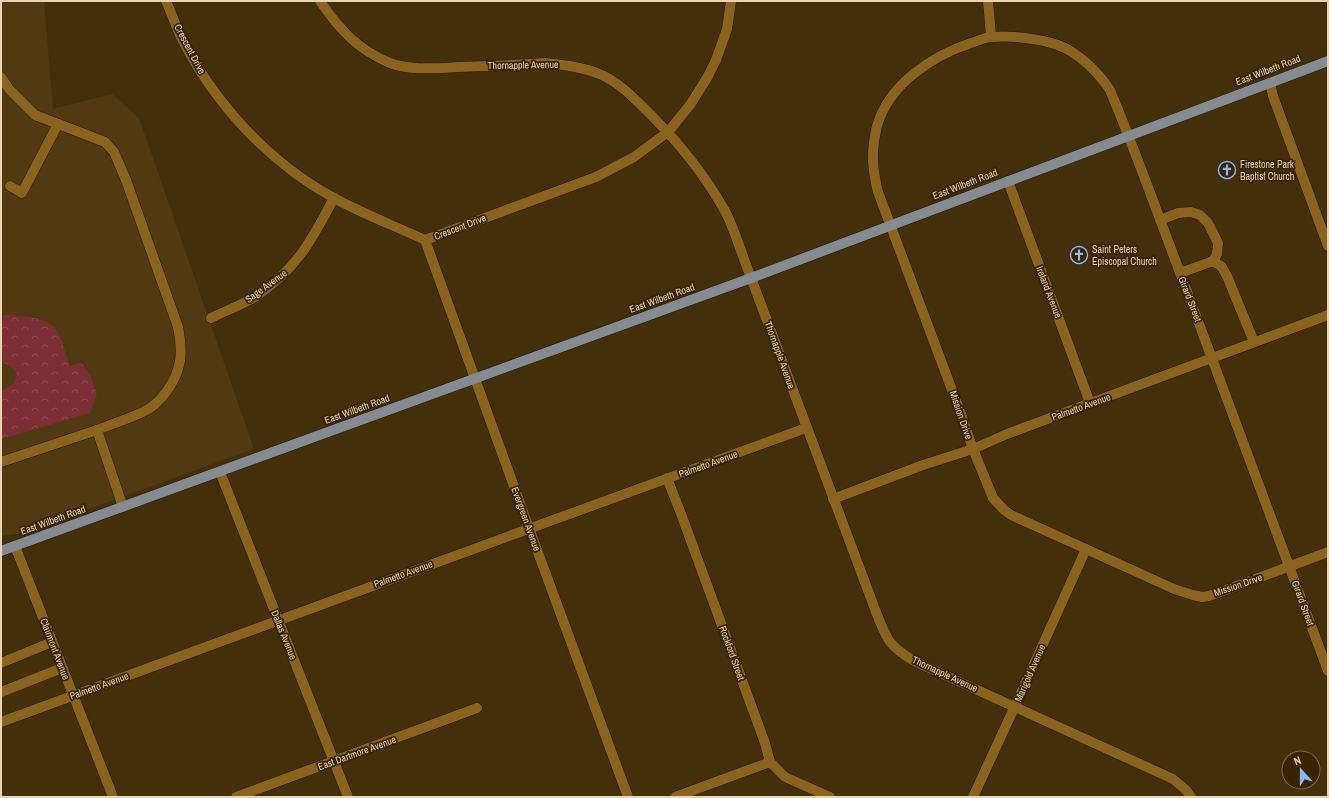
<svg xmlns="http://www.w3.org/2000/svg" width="1329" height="798" viewBox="0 0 1329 798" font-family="'Archivo Narrow',sans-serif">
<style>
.built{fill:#513a11}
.forest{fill:url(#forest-crowns)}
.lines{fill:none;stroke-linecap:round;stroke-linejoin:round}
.minor-casing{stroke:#241804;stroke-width:11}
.major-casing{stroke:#241804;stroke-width:11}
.minor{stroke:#8a641e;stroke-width:10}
.major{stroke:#848c91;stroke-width:10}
.labels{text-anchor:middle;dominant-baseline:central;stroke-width:3.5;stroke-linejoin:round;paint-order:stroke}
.street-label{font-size:10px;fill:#e8d3b3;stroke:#382400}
.poi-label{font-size:10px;fill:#e8d3b3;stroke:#382400;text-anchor:start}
</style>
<defs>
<pattern id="forest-crowns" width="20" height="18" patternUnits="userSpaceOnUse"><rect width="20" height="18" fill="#7b2e34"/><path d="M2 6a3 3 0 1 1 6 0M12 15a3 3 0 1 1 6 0" fill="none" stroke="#8e4b4f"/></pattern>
</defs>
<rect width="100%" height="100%" fill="#432f0a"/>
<!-- built -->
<polygon class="built" points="1,1 44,1 53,109 112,94 139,118 254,449 24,533 1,536"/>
<!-- forest -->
<path class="forest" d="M6 315C21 316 48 316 57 331 63 342 66 355 70 366L81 362 91 377 97 395 90 413 1 439V390H4L14 383 17 373 9 365 1 362V316Z"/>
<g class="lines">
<!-- minor casing -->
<g class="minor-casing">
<g id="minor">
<path d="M166 1C171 12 175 24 180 35 213 102 268 162 334 198 363 214 395 226 425 240L596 177 634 157 668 132 690 105 707 78 716 60 727 29 731 1"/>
<path d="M320 1C339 29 358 50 390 63 410 71 438 68 459 67 488 66 517 65 545 63 565 65 583 67 602 75 621 84 636 100 651 115 680 144 705 175 725 211 733 226 738 243 744 259L876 612C887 640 889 646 914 661L1173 779 1186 790 1191 797"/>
<polyline points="988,1 991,36"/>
<path d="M1 77 9 89 35 115 105 142 114 152 126 180 178 327C180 338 182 350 180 361 177 380 161 404 143 412 128 419 112 424 97 430L123 507"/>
<polyline points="1270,83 1273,96 1328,246"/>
<polyline points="1008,181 1090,403"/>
<polyline points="10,186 22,193 58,124"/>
<polyline points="1160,220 1178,213 1191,212 1200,215 1208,223 1218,243 1217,254 1213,261 1180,273"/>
<polyline points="425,240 529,528 628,797"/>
<polyline points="1213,261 1222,267 1227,276 1254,342"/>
<path d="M211 318C225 311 241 305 255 297 296 270 312 240 334 198"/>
<polyline points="1,462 97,430"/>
<polyline points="220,472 348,797"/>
<polyline points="667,478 680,511 765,743 770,762 785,777 830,797"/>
<polyline points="833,499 923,465 973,449 1007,434 1328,315"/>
<polyline points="15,546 113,797"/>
<path d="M1328 552 1223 591 1209 596 1202 597 1193 595 1174 589 1086 549 1011 515 1004 510 993 498 973 449 961 414 878 192C872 168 871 151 877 126 889 84 932 56 971 43 978 41 985 37 992 37 1010 35 1040 39 1058 45 1079 53 1098 72 1110 90 1138 157 1162 226 1188 294 1235 420 1281 545 1328 671"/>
<polyline points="1,663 52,642"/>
<polyline points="1,692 62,668"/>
<polyline points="1,722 542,524 806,428"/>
<polyline points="236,797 477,708"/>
<polyline points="675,797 770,762"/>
<polyline points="973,797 1015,706 1086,549"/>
</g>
</g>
<!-- major casing -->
<g class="major-casing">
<polyline id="major" points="1,551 751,278 1328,61"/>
</g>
<!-- minor -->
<use href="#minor" class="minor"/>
<!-- major -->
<use href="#major" class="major"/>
</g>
<!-- icons -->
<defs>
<g id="church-ring" transform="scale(0.9)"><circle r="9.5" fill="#382400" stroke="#8cb9fc" stroke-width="1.5"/><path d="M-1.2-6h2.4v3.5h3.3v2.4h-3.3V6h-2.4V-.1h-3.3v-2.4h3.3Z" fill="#8cb9fc"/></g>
</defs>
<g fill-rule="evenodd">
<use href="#church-ring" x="1227" y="170"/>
<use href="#church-ring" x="1079" y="255"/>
</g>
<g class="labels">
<!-- street labels -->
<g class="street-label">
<text transform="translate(190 49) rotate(62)">Crescent Drive</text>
<text transform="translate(523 65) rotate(-1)">Thornapple Avenue</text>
<text transform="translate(1268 70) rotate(-21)">East Wilbeth Road</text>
<text transform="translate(965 184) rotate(-21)">East Wilbeth Road</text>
<text transform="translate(460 227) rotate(-21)">Crescent Drive</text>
<text transform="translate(266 286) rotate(-36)">Sage Avenue</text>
<text transform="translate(1049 292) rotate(69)">Ireland Avenue</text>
<text transform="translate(662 298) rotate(-20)">East Wilbeth Road</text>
<text transform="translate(1190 299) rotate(69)">Girard Street</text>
<text transform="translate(780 355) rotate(70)">Thornapple Avenue</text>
<text transform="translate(1081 407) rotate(-20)">Palmetto Avenue</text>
<text transform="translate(357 409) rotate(-20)">East Wilbeth Road</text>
<text transform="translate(961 415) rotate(71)">Mission Drive</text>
<text transform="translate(708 464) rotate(-20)">Palmetto Avenue</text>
<text transform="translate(526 519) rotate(70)">Evergreen Avenue</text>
<text transform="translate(53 520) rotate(-20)">East Wilbeth Road</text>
<text transform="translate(403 574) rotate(-20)">Palmetto Avenue</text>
<text transform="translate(1238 585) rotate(-19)">Mission Drive</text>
<text transform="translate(1303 603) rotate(70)">Girard Street</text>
<text transform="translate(284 635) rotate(68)">Dallas Avenue</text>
<text transform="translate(55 649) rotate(69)">Clairmont Avenue</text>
<text transform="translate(732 653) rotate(70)">Rockford Street</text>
<text transform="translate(1030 673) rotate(-66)">Marigold Avenue</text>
<text transform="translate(945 674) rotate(25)">Thornapple Avenue</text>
<text transform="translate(99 686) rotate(-20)">Palmetto Avenue</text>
<text transform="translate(357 753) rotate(-20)">East Dartmore Avenue</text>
</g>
<!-- poi labels -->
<g class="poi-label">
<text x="1240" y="164">Firestone Park<tspan x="1240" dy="12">Baptist Church</tspan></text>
<text x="1092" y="249">Saint Peters<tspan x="1092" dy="12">Episcopal Church</tspan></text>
</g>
</g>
<!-- border -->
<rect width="1329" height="798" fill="none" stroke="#e8d3b3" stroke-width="4"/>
<!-- north arrow -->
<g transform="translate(1301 770) rotate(339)"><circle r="19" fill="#382400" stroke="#7e6a48"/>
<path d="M0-3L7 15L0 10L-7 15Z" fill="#8cb9fc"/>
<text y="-6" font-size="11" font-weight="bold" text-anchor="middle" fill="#e8d3b3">N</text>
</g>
</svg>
